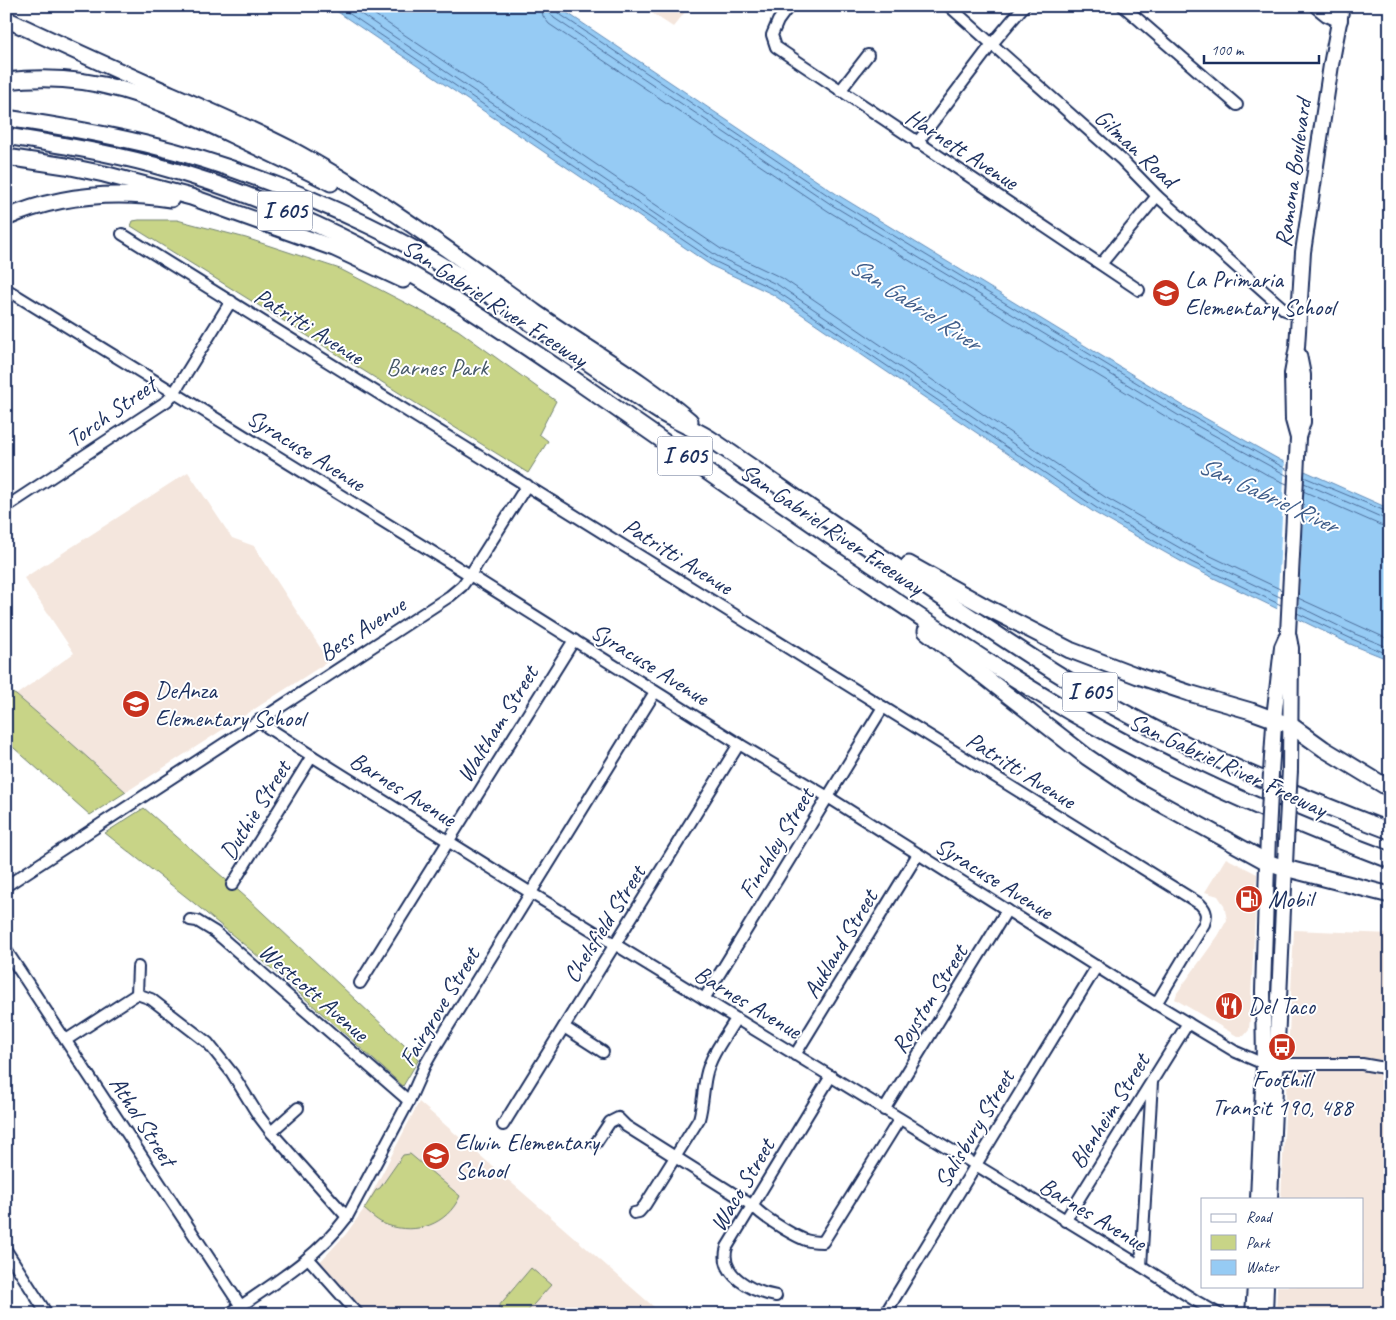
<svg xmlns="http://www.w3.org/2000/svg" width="1396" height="1320" viewBox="0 0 1396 1320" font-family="Caveat,sans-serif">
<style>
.built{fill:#f4e6dd}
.green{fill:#c8d487;stroke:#728272}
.water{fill:#96cbf4;stroke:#658db8}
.pier{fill:#fff}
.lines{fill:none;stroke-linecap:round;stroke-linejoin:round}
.shore{stroke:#4c6d9a;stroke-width:1}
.minor-casing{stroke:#1b2f5e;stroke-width:14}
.major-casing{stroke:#1b2f5e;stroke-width:18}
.highway-casing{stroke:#1b2f5e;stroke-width:19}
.minor{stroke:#fff;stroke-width:10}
.major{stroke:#fff;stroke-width:14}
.highway{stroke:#fff;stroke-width:15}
.major-bridge-casing{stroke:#1b2f5e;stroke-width:18;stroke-linecap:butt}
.major-bridge{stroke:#fff;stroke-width:14}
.labels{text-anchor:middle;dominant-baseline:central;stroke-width:4;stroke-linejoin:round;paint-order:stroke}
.shield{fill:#fff;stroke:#5f6d8e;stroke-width:1}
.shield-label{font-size:22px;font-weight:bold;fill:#1b2f5e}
.street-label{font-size:24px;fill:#1b2f5e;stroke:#fff}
.poi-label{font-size:24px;fill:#1b2f5e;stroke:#fff;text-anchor:start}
.park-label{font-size:24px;fill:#465868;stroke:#fff}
.water-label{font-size:25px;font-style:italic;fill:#405e8b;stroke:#fff}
</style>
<rect width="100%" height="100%" fill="#fff"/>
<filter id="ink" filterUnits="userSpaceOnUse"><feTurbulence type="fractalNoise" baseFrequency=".02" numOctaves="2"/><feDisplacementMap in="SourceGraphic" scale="10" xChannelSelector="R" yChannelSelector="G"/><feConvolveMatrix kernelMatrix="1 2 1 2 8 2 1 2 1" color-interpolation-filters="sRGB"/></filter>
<g filter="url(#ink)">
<!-- built -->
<g class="built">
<polygon points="641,6 690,6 673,27"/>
<polygon points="188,472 232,538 254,546 329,661 126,792 16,695 74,653 24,578"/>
<polygon points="1226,858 1257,874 1250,1018 1249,1030 1244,1036 1237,1036 1178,1001 1175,999 1177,993 1218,936 1227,920 1224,905 1218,896 1205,892"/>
<polygon points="1294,930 1390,934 1390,1314 1276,1314 1277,1286 1362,1286 1362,1199 1281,1199"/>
<polygon points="419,1102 662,1314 367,1314 319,1263 346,1234 364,1209"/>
</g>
<!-- green -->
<g class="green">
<polygon points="139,220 177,220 246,238 340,269 458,330 556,401 539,434 548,441 528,473 131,226 133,221"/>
<polygon points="6,690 16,695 51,725 126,792 90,815 6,741"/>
<polygon points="144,808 248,899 419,1059 403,1086 253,952 189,899 105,833"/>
<path d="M410 1154 460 1196C447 1225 416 1235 387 1225 378 1222 371 1215 364 1209L376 1190 380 1188 403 1155Z"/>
<polygon points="531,1268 551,1285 525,1314 506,1314 498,1307"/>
</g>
<!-- water -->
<polygon class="water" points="329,6 557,6 838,195 1187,408 1280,460 1390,509 1390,660 1350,644 1189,566 1095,513 772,294 712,266"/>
<!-- pier -->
<polygon class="pier" points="1285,460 1305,469 1298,621 1277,612"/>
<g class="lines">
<!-- shore -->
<g class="shore">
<polyline points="338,6 714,261 775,290 1098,509 1191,562 1281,605"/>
<polyline points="349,6 717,256 778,285 1101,503 1194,556 1282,598"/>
<polyline points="362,6 721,249 782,278 1105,497 1198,550 1282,590"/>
<polyline points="541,6 543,16 549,24 828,211 1178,424 1271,477 1287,484"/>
<polyline points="549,6 550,13 554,18 832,205 1181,417 1288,476"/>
<polyline points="555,6 558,13 835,200 1185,412 1288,470"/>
<polyline points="1304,477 1390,513"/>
<polyline points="1304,483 1383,518 1390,519"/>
<polyline points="1303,491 1380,525 1390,527"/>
<polyline points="1298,598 1390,640"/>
<polyline points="1298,606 1355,634 1390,648"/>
<polyline points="1297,613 1352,639 1390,655"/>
</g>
<!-- minor casing -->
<g class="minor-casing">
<g id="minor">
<polyline points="789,6 778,21 772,35 776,47 1139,290"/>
<polyline points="949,6 1122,160 1157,196 1285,310 1299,315"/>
<polyline points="1123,6 1237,105"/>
<polyline points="840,91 868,55"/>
<polyline points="917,143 992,44 1024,6"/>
<path d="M122 234 1200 904C1207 911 1207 916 1204 924L1156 1004"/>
<polyline points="1101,264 1157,196"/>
<polyline points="6,289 470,575 739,744 828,797 1156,1004 1236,1052 1264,1064 1362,1064 1390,1069"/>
<polyline points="6,507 167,401 174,393 231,301"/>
<polyline points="259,720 267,727 312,756 531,893 1141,1266 1196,1301 1219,1314"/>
<polyline points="232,885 312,756"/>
<polyline points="6,886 450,596 462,586 470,575 527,485"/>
<polyline points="190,920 197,921 215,932 409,1101"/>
<polyline points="6,950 246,1314"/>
<polyline points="138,967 137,994 151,999 208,1043 232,1073 258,1115 271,1132 347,1217"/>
<polyline points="360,983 574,640"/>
<polyline points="704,999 883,707"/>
<polyline points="564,1027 603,1052"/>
<polyline points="66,1040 137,994"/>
<polyline points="795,1055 918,854"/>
<polyline points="884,1110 1007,910"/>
<polyline points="503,1125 739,744"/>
<polyline points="271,1132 298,1108"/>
<path d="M596 1143 610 1122 618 1118 626 1126 753 1206C763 1217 789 1233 803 1239 809 1242 816 1242 823 1242L899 1120"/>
<path d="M634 1213 639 1212 645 1205 699 1119C703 1105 703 1090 706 1076 710 1056 725 1037 736 1019"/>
<polyline points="1065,1221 1188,1023"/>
<polyline points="6,1250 47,1314"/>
<polyline points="309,1259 358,1314"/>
<polyline points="1141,1266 1152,1082"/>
<path d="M776 1296C753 1292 718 1275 727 1247L831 1076"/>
<path d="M229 1314C272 1284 315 1260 347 1217L409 1101 425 1065 436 1046 655 692"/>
<polyline points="885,1314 1097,966"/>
</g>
</g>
<!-- major casing -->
<g class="major-casing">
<g id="major">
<polyline points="1317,6 1327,14 1340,20"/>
<polyline points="1298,437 1303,422 1303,375 1299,355"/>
<polyline points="1290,770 1291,648 1288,633 1298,438 1293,420 1292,374 1297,347 1303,252 1331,65 1342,6"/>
<polyline points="1271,773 1275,709 1282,647 1286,638"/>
<polyline points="1258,1199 1264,1064 1263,991 1268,834"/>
<polyline points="1270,1199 1286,842"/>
<polyline points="1253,1314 1255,1286"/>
<polyline points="1265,1314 1266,1286"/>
</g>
</g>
<!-- highway casing -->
<g class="highway-casing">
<g id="highway">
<path d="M6 19C57 43 108 66 159 89 203 108 248 127 290 149 377 196 456 256 536 313 587 349 643 380 690 421"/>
<path d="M6 81C94 70 155 98 232 135 265 151 298 166 331 183"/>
<path d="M6 118C53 125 100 133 146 144 222 162 297 191 368 225 458 268 545 334 628 390 638 397 649 405 660 412 678 423 698 430 715 442 828 519 940 599 1055 672 1160 738 1275 787 1390 831"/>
<path d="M6 136C56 144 106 152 154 165 210 180 264 200 317 225 411 268 496 326 581 384 668 444 754 505 841 564 932 625 1026 690 1122 741 1209 788 1298 825 1390 860"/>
<polyline points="6,157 66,166 104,174 191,197 334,248 403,280"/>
<path d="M6 218C58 195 116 191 171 199"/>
<polyline points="909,564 988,608 1070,650 1138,676 1189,693 1251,711 1292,726 1324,749 1390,789"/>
<polyline points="926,631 1087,757 1136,790 1267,862 1285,868 1390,895"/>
</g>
</g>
<!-- minor -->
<use href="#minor" class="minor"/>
<!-- major -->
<use href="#major" class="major"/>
<!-- highway -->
<use href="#highway" class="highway"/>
<!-- major-bridge casing -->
<g class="major-bridge-casing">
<g id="major-bridge">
<polyline points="1268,834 1271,773"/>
<polyline points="1286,842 1290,770"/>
</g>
</g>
<!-- major-bridge -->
<use href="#major-bridge" class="major-bridge"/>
</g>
</g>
<!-- icons -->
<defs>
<g id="school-disc" transform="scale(1.4375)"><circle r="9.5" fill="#c8321e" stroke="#fff"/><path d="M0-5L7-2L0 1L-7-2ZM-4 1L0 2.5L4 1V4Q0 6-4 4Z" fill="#fff"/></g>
<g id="fuel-disc" transform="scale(1.4375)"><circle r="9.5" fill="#c8321e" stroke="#fff"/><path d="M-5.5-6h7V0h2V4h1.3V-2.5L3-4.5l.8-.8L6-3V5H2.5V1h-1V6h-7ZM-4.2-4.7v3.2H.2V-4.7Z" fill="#fff"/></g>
<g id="restaurant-disc" transform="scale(1.4375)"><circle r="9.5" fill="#c8321e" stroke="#fff"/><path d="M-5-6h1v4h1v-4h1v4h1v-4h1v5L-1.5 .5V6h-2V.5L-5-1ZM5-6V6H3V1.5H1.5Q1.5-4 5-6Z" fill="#fff"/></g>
<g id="bus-disc" transform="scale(1.4375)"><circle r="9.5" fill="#c8321e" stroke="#fff"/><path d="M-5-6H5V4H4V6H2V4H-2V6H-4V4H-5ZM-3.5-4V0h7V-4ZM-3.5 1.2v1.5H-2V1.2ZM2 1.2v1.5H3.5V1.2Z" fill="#fff"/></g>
</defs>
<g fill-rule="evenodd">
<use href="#school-disc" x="1166" y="293"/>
<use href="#school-disc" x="136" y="704"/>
<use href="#fuel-disc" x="1249" y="899"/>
<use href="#restaurant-disc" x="1229" y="1006"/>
<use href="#bus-disc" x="1282" y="1047"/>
<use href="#school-disc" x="436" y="1156"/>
</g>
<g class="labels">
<!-- shield labels -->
<g class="shield">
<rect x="257.5" y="191.5" width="55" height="39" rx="4"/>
<rect x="657.5" y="436.5" width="55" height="39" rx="4"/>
<rect x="1062.5" y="672.5" width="55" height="39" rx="4"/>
</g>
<g class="shield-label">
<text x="285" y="211">I 605</text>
<text x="685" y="456">I 605</text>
<text x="1090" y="692">I 605</text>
</g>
<!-- street labels -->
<g class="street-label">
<text transform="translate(1136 148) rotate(43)">Gilman Road</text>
<text transform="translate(962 149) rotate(33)">Harnett Avenue</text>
<text transform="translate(1293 173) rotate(-82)">Ramona Boulevard</text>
<text transform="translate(495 303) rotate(33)">San Gabriel River Freeway</text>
<text transform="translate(309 326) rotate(32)">Patritti Avenue</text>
<text transform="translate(111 412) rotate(-35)">Torch Street</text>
<text transform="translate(306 450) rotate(32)">Syracuse Avenue</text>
<text transform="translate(832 529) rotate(34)">San Gabriel River Freeway</text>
<text transform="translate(678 556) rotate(32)">Patritti Avenue</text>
<text transform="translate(362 629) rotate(-33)">Bess Avenue</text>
<text transform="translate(650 664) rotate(32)">Syracuse Avenue</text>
<text transform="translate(497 724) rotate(-58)">Waltham Street</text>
<text transform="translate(1228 765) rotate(25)">San Gabriel River Freeway</text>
<text transform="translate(1021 770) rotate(32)">Patritti Avenue</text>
<text transform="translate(403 789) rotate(32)">Barnes Avenue</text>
<text transform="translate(255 810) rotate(-58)">Duthie Street</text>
<text transform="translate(776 843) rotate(-59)">Finchley Street</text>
<text transform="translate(994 878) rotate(32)">Syracuse Avenue</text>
<text transform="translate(604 924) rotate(-58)">Chelsfield Street</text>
<text transform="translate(840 944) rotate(-59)">Aukland Street</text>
<text transform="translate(314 992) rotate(41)">Westcott Avenue</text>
<text transform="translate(929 999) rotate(-58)">Royston Street</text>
<text transform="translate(748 1002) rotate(31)">Barnes Avenue</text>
<text transform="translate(439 1007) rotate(-59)">Fairgrove Street</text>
<text transform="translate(1109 1111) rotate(-58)">Blenheim Street</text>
<text transform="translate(143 1121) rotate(57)">Athol Street</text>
<text transform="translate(974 1129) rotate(-59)">Salisbury Street</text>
<text transform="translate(742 1185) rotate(-59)">Waco Street</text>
<text transform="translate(1093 1214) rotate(31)">Barnes Avenue</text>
</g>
<!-- poi labels -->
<g class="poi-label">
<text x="1185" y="279">La Primaria<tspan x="1185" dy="28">Elementary School</tspan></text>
<text x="155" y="690">DeAnza<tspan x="155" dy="28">Elementary School</tspan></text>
<text x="1268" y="899">Mobil</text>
<text x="1248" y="1006">Del Taco</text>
<text x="1282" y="1079" text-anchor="middle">Foothill<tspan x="1282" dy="28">Transit 190, 488</tspan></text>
<text x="455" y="1142">Elwin Elementary<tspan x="455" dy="28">School</tspan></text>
</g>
<!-- park labels -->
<g class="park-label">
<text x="437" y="367">Barnes Park</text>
</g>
<!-- water labels -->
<g class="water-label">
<text transform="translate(915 304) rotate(33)">San Gabriel River</text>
<text transform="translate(1268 495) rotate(25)">San Gabriel River</text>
</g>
</g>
<!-- margin -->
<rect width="1396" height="1320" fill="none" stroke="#fff" stroke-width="25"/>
<rect x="12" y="12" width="1371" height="1295" fill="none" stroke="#1b2f5e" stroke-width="2" filter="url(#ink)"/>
<!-- legend -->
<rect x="1201" y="1198" width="162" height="90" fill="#ffffff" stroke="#a4acbf"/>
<rect x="1211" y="1214" width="25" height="8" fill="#ffffff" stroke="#a4acbf"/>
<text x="1246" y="1222" font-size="15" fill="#1b2f5e">Road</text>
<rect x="1211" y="1235" width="25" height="15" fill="#c8d487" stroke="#a4acbf"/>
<text x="1246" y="1248" font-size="15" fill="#1b2f5e">Park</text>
<rect x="1211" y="1260" width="25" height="15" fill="#96cbf4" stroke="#a4acbf"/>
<text x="1246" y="1272" font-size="15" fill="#1b2f5e">Water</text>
<!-- scale -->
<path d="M1204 55v8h115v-8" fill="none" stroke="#1b2f5e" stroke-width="2.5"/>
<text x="1211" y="55" font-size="15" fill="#1b2f5e" stroke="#ffffff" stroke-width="4" paint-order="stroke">100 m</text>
</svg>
